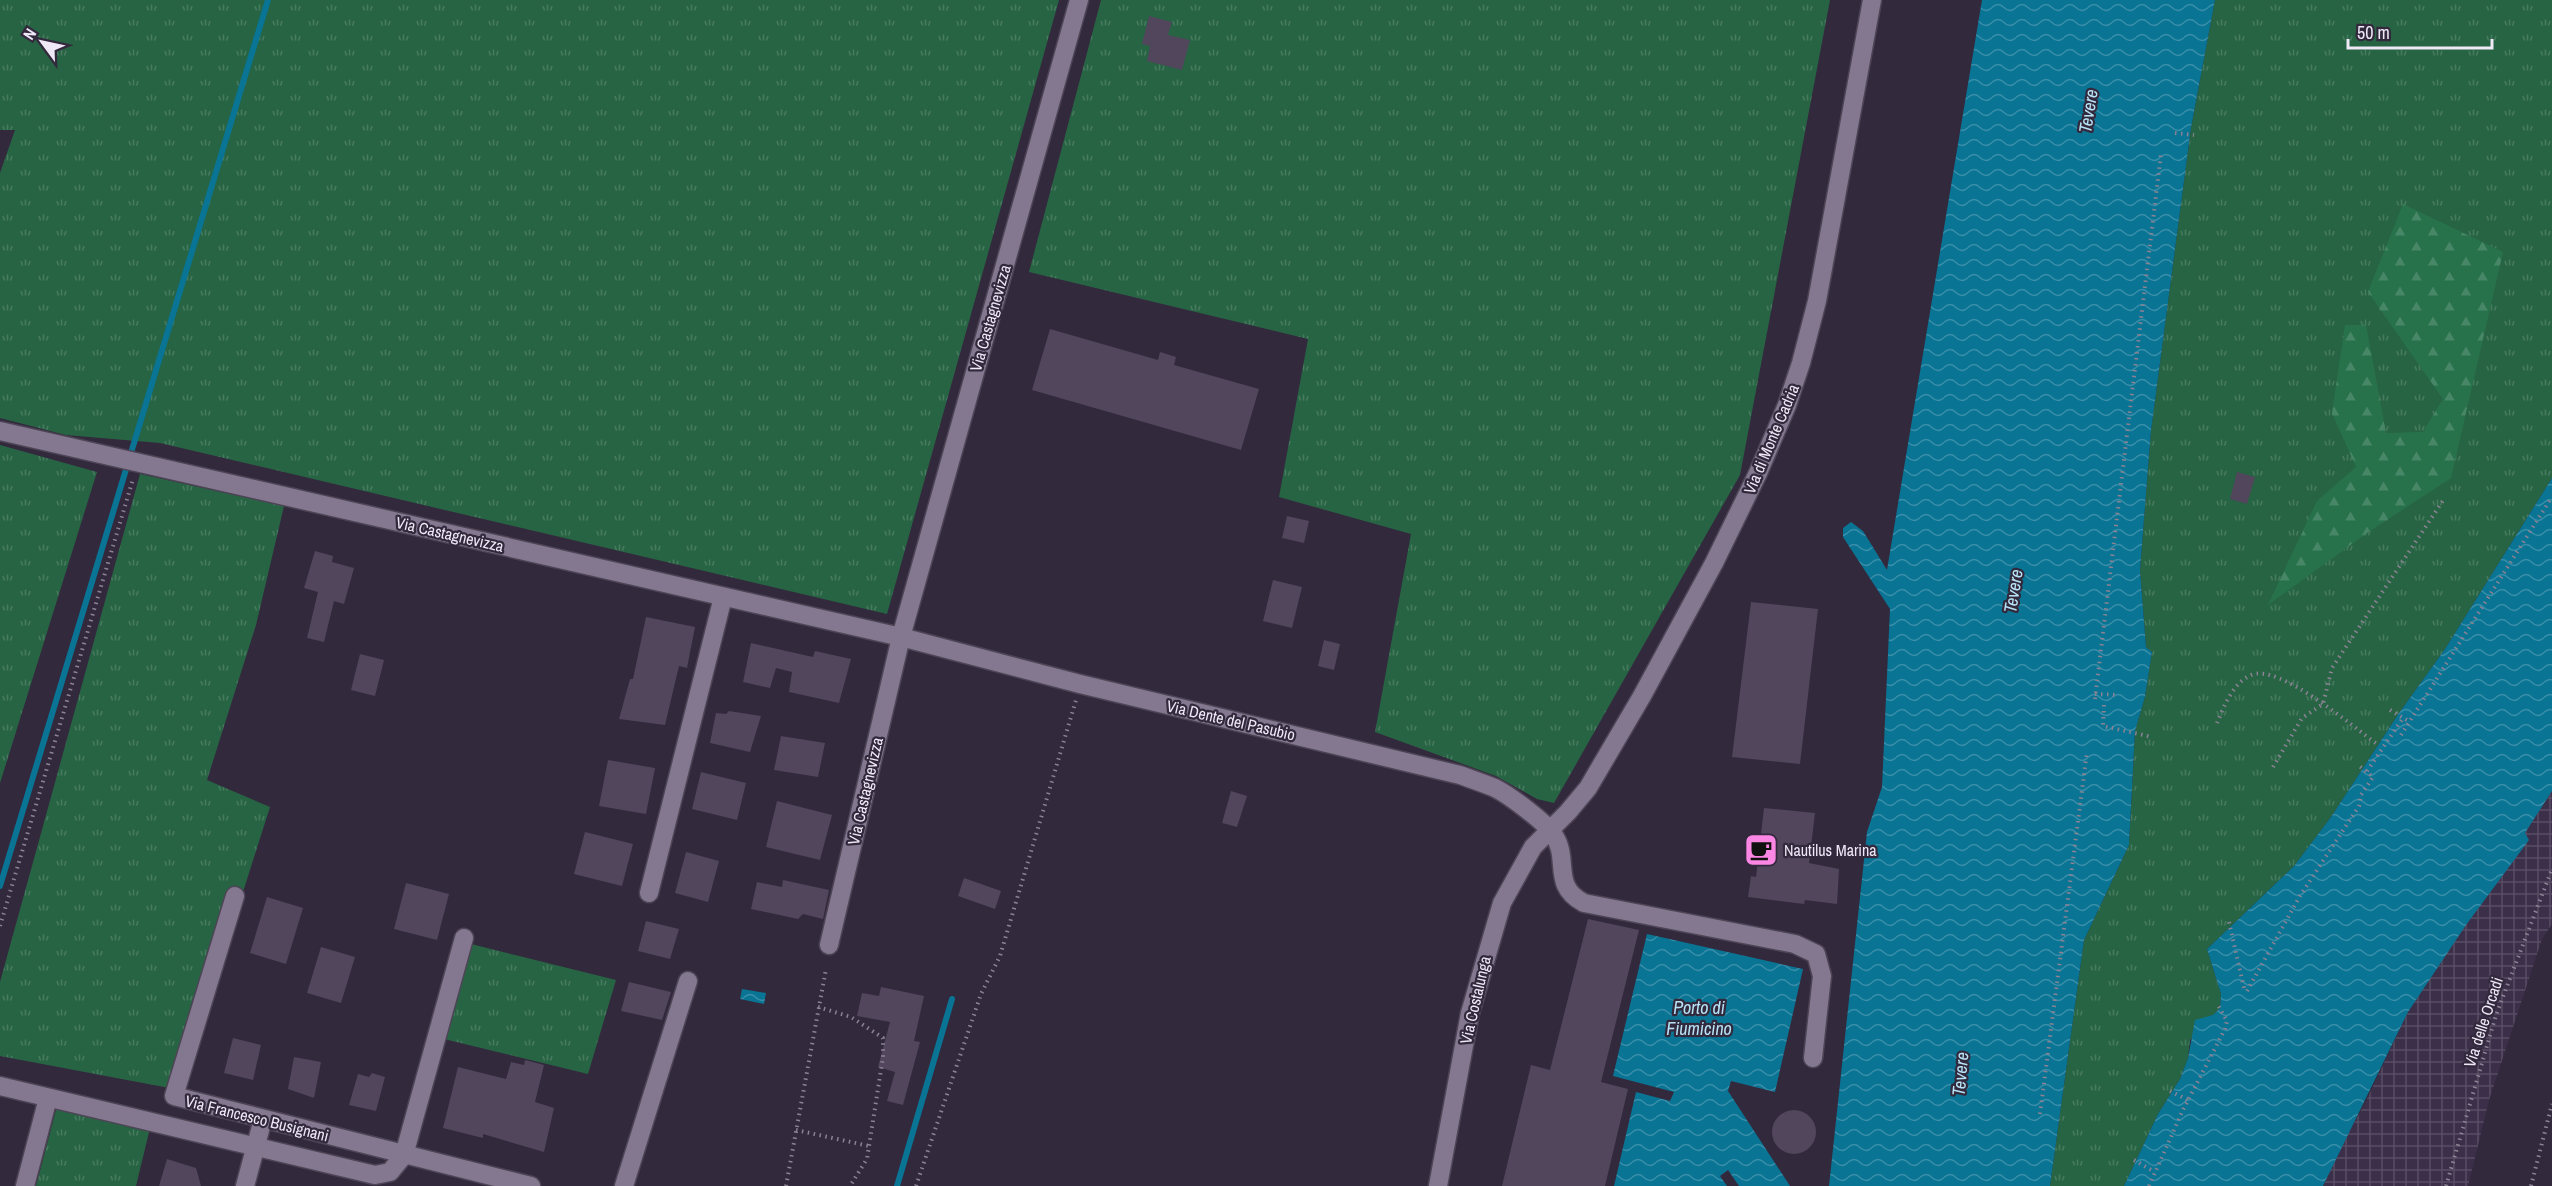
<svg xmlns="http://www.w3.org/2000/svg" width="2552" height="1186" viewBox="0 0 2552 1186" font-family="'Archivo Narrow',sans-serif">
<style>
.industrial{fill:url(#industrial-grid)}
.grass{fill:url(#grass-tufts)}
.forest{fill:url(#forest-firs)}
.water{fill:url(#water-waves)}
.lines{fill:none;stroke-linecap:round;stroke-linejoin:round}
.stream{stroke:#097494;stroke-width:6}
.building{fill:#51465c}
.minor-casing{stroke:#4d4556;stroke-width:21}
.path{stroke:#8b8394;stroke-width:4;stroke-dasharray:1.5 4.5;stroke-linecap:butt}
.minor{stroke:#83788f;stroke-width:18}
.labels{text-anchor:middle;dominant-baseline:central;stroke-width:4.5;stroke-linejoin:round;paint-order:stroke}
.street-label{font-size:16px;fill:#efe9f7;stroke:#32293d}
.poi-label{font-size:16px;fill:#efe9f7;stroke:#32293d;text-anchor:start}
.water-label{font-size:18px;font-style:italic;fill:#b8e2f5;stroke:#32293d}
</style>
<defs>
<pattern id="industrial-grid" width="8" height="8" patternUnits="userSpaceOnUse" patternTransform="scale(1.5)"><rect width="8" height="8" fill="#3c2f49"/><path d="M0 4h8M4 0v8" fill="none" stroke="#584d64"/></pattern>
<pattern id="grass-tufts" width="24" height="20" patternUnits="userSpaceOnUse" patternTransform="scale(1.5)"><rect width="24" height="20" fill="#276443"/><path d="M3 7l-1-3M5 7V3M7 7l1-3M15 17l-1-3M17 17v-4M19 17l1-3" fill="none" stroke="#477a5f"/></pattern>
<pattern id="forest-firs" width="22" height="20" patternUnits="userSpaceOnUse" patternTransform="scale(1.5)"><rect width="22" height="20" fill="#27724b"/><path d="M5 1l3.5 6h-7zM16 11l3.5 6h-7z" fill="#478666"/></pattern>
<pattern id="water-waves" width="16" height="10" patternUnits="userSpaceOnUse" patternTransform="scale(1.5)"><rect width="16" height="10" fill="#097494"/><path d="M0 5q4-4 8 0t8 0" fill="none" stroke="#398ea9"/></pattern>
</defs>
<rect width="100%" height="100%" fill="#32293d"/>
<!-- industrial -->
<polygon class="industrial" points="2552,791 2552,924 2542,939 2489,1100 2468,1186 2324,1186 2332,1163 2365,1103 2408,1012"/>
<!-- grass -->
<g class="grass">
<polygon points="0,0 1059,0 887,614 160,443 66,435 0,418 0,173 15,130 0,130"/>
<polygon points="1101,0 1830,0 1740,475 1554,803 1537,799 1496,776 1375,732 1411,534 1279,497 1308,339 1029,272"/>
<polygon points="2215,0 2552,0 2552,478 2445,649 2399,713 2331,817 2294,866 2207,949 2221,994 2220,1008 2190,1040 2188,1058 2180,1079 2158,1114 2124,1186 2050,1186 2084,940 2129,845 2135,731 2145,697 2152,652 2146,647 2140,570 2151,431 2191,128"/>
<polygon points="0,445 97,472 0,783"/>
<polygon points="140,474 284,506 256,625 207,780 270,807 180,1090 0,1056 0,982"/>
<polygon points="467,943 616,980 588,1074 444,1039"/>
<polygon points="67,1108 150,1128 136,1186 36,1186 56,1110"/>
</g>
<!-- forest -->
<polygon class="forest" points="2403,204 2503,252 2451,478 2367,533 2268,605 2317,501 2356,467 2332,413 2345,325 2366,325 2386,433 2423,432 2443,399 2368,292"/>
<!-- water -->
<g class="water">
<polygon points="1982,0 2215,0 2191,128 2151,431 2140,570 2146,647 2152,652 2145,697 2135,731 2129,845 2084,940 2050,1186 1829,1186 1867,832 1882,787 1890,609 1843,537 1843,528 1851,522 1863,531 1887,570"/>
<polygon points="2552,478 2552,791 2525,833 2529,840 2466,925 2408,1012 2323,1186 2124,1186 2158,1114 2180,1079 2188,1058 2195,1020 2213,1015 2220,1008 2221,994 2207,949 2294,866 2331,817 2399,713 2445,649"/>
<polygon points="1647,934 1803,969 1775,1092 1731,1081 1728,1091 1790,1186 1739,1186 1728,1170 1720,1176 1727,1186 1614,1186 1636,1092 1670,1101 1674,1092 1613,1076"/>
<polygon points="742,989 766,993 764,1004 740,999"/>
</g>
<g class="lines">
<!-- stream -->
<g class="stream">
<polyline points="0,886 268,0"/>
<polyline points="897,1186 952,999"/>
</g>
</g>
<!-- building -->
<g class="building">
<polygon points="1149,16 1172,22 1168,35 1190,40 1182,70 1147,61 1150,46 1142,44"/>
<polygon points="1050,329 1158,360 1160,352 1176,357 1174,365 1259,389 1241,450 1032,390"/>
<polygon points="2237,472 2255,477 2247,504 2230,499"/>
<polygon points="1287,516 1309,521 1304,543 1282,538"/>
<polygon points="315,551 333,556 332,562 354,568 344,604 334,601 324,642 307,638 318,592 304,588"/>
<polygon points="1273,580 1302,587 1292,628 1263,621"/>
<polygon points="1751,602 1818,609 1800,764 1732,757"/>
<polygon points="646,617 695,627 687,668 679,666 665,725 619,719 630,679 633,679"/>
<polygon points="1324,640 1340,644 1334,670 1318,666"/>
<polygon points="751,643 813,657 815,651 851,659 839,703 789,692 792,672 776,668 770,688 743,682"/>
<polygon points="360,654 384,660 375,696 351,690"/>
<polygon points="729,711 761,716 750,752 710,743 716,713 726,714"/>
<polygon points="781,736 825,743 818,777 774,770"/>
<polygon points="608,760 655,768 646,814 599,806"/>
<polygon points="701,772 746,783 737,820 692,809"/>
<polygon points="1231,791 1247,796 1237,827 1222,823"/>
<polygon points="777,801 832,815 820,860 766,847"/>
<polygon points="1764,808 1815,813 1809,863 1839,869 1837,904 1805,900 1804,904 1748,897 1751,876 1756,877"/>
<polygon points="585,832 633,844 622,886 574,874"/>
<polygon points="686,852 719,861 708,902 675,893"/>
<polygon points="964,878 1001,891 995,909 958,896"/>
<polygon points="783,880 829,890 823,919 803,914 798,919 751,909 757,882 782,887"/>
<polygon points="406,883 449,894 437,940 394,929"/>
<polygon points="267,897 303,908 286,964 250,953"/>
<polygon points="1588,919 1639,930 1601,1082 1628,1089 1605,1186 1502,1186 1531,1065 1550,1070"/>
<polygon points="646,921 679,929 670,959 638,951"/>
<polygon points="321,947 355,957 341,1003 307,993"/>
<polygon points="629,982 671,992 662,1020 621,1011"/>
<polygon points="881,987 924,996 914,1041 920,1042 903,1105 887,1101 895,1072 878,1067 890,1022 857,1016 862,993 879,996"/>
<polygon points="233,1038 261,1045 253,1080 224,1073"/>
<polygon points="294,1057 321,1062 314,1098 288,1089"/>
<polygon points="525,1060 544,1065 535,1102 554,1108 544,1152 483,1134 483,1138 443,1128 458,1067 506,1079 511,1062 524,1065"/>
<polygon points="372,1073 385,1077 376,1111 349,1105 358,1074 369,1077"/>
<circle cx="1794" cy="1132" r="22"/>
<polygon points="167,1159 196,1168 201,1186 159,1186"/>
</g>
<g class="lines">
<!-- minor casing -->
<g class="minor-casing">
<g id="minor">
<polyline points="0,431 901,637 1079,0"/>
<polyline points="649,893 723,597"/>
<polyline points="235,896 174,1096 531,1186"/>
<path d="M829 945 901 637 1080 684 1460 775C1471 779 1483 783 1495 788 1509 795 1545 822 1553 834 1571 859 1550 885 1584 903L1795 944 1816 954 1822 976 1813 1058"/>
<polyline points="0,1086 375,1175 390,1172 404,1155 464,938"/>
<polyline points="25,1186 48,1098"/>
<polyline points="245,1186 263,1119"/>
<polyline points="624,1186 688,981"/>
<polyline points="1438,1186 1470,1013 1502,903 1533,847 1568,812 1588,788 1642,696 1714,563 1758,473 1787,405 1801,363 1817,301 1872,0"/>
</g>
</g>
<!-- path -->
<g class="path">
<polyline points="2175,133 2194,135"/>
<polyline points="2095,694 2117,695"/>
<polyline points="2095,699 2161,154"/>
<polyline points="2104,705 2103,726 2152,737"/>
<polyline points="2390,710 2410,722"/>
<path d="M2217 723C2224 706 2233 683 2251 675 2279 663 2353 727 2377 744"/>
<polyline points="2401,735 2552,497"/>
<polyline points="2273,767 2302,718 2323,704 2332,668 2444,499"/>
<polyline points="2367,771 2403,718"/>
<polyline points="2229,922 2244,988 2247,991 2300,896 2359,806 2361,795 2373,777 2358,765"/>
<polyline points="0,926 133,479"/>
<polyline points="818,1007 851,1017 883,1038 883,1057 867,1159 850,1186"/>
<polyline points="2170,1091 2188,1100"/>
<polyline points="2040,1114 2087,752"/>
<polyline points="796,1130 869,1146"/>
<polyline points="2134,1160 2155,1172"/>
<polyline points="786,1186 826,969"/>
<polyline points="916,1186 981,994 1000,956 1076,700"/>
<polyline points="2149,1186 2183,1110 2225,1029 2227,1021 2218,1005"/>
<polyline points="2446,1186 2496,1015 2552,869"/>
<polyline points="2531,1186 2552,1104"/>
</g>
<!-- minor -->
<use href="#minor" class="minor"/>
</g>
<!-- icons -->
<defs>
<g id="cafe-square" transform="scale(1.725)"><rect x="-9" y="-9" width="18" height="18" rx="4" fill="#fc86e3" stroke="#32293d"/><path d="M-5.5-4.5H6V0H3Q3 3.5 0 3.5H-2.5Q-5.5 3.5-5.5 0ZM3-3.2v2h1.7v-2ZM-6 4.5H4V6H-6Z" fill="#111"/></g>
</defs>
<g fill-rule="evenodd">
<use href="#cafe-square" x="1761" y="850"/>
</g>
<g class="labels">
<!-- street labels -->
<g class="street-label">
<text transform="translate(990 318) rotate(-74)">Via Castagnevizza</text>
<text transform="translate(1771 439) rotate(-67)">Via di Monte Cadria</text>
<text transform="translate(450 534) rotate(13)">Via Castagnevizza</text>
<text transform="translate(1231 720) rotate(13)">Via Dente del Pasubio</text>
<text transform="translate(865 791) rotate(-77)">Via Castagnevizza</text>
<text transform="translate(1475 1000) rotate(-77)">Via Costalunga</text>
<text transform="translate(2483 1022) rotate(-72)">Via delle Orcadi</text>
<text transform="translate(257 1118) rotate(14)">Via Francesco Busignani</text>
</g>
<!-- poi labels -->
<g class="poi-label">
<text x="1784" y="850">Nautilus Marina</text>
</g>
<!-- water labels -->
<g class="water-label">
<text transform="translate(2088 111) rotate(-81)">Tevere</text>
<text transform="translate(2013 591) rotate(-81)">Tevere</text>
<text x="1699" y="1007">Porto di<tspan x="1699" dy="21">Fiumicino</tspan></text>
<text transform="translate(1960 1074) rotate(-85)">Tevere</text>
</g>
</g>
<!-- north arrow -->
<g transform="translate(42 42) rotate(303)" stroke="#32293d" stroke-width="4.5" paint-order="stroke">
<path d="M0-4.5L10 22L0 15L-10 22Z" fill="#efe9f7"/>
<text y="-9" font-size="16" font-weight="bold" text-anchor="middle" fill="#efe9f7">N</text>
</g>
<!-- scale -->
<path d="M2348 39v9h144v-9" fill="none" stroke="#efe9f7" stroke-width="3"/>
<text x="2357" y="39" font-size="18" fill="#efe9f7" stroke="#32293d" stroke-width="4.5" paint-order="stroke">50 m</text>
</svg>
